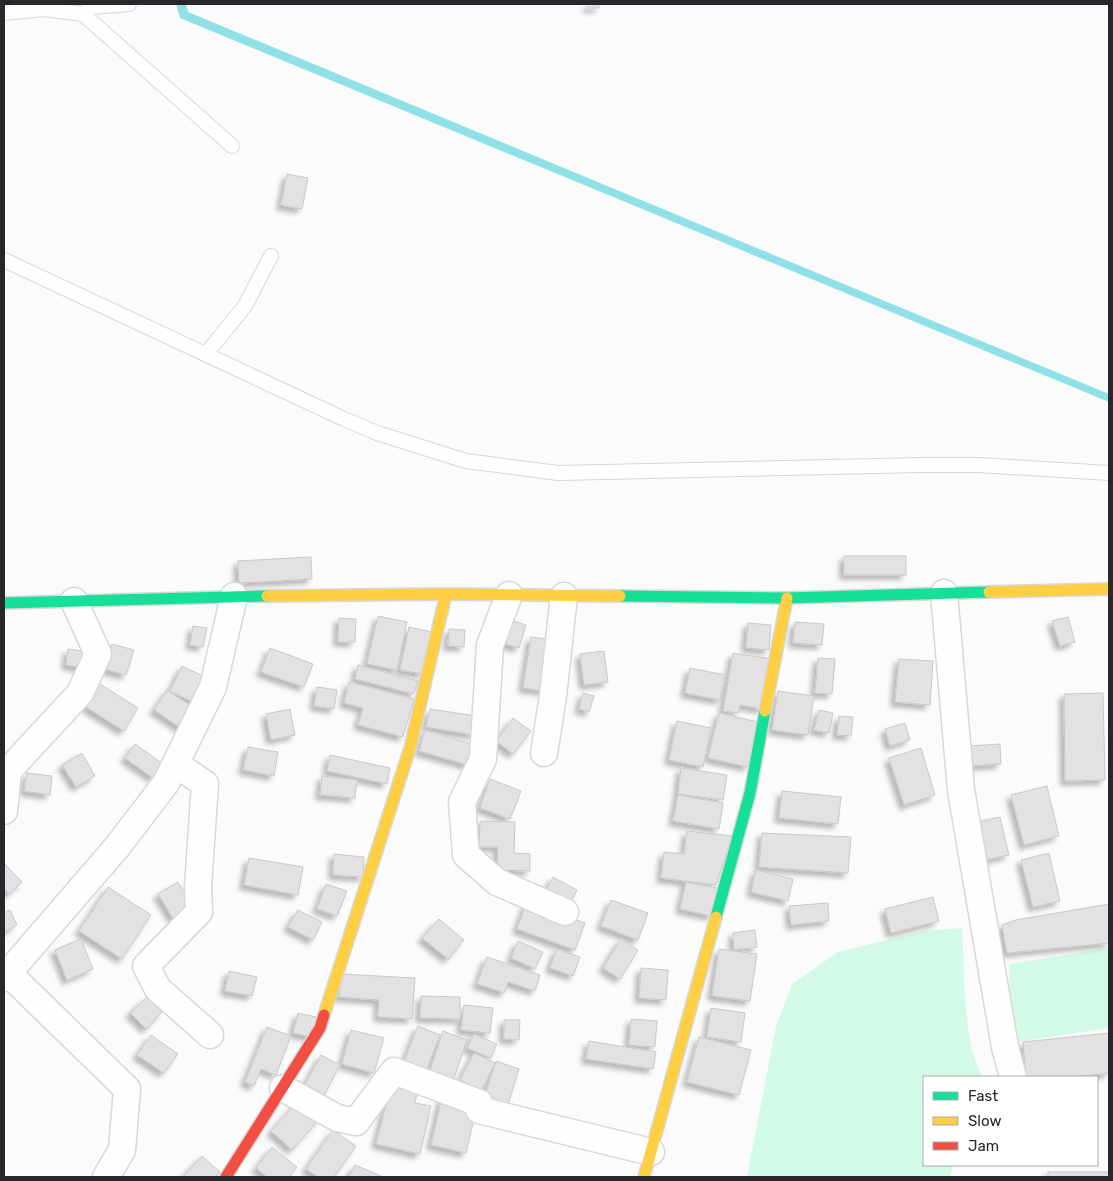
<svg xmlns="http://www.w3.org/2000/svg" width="1113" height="1181" viewBox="0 0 1113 1181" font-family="Rubik,sans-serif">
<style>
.green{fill:#d3fae7}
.water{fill:#8fe1e7}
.building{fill:#e3e1e3;stroke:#cbc8ca;filter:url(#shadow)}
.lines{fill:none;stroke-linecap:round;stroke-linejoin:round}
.lane-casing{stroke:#d7d8da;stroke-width:16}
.street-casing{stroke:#d7d8da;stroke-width:29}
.fast-casing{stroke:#d7d8da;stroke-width:14}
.slow-casing{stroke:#d7d8da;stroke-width:14}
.jam-casing{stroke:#d7d8da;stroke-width:14}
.lane{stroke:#fefeff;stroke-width:14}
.street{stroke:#fefeff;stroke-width:26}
.fast{stroke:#16e098;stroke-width:11}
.slow{stroke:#ffcf43;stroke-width:11}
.jam{stroke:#f24e42;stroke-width:11}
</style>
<defs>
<filter id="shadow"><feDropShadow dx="-4.5" dy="4.5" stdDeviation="2.5" flood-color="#0004"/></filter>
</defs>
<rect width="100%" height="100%" fill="#fbfbfc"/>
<!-- green -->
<g class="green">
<path d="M962 928C965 969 962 1044 983 1077H924V1165H953L950 1177H747L776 1026 792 984 838 952 924 931Z"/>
<polygon points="1109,948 1109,1028 1011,1043 1009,964"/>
</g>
<!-- water -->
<polygon class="water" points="176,4 186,4 188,12 1109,394 1109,402 180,18"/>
<!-- building -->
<g class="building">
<rect x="588" y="4" width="11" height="4"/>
<polygon points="287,174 308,178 302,209 281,205"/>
<rect x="844" y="556" width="62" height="19"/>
<polygon points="311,557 312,579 239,583 238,561"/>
<polygon points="378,616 407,622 397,670 367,664"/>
<polygon points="1068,617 1075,642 1060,646 1052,621"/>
<polygon points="339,618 356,619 355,642 338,642"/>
<polygon points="507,619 526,625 519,648 499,642"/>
<polygon points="795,622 824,624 822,645 793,643"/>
<polygon points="748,623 771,625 769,650 746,648"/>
<polygon points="193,626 207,628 203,647 190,645"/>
<polygon points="409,627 432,632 423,674 400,670"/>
<polygon points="449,629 465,630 464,647 448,646"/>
<polygon points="531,637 553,640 545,691 523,688"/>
<polygon points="112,644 134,650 126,675 104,669"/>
<polygon points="270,648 313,664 304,687 261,672"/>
<polygon points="68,649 91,652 89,669 66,665"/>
<polygon points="604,651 608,682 584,685 580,654"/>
<polygon points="733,653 772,659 763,709 740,705 738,713 723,711"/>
<polygon points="818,658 835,659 832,694 815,693"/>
<polygon points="899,659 933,661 930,705 895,702"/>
<polygon points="358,665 418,681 414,694 355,679"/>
<polygon points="182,666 209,679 197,704 170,691"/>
<polygon points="690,668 725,675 720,700 685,693"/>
<polygon points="349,682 414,699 403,737 358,725 363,708 344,703"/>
<polygon points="100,684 138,708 124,731 86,707"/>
<polygon points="317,687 337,690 334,709 314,706"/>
<polygon points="167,690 196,709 182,729 154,710"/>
<polygon points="778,691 814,696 808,735 772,730"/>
<polygon points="583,693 594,696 589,712 579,709"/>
<polygon points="1103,693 1105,780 1065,781 1064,694"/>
<polygon points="290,709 295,735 271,740 266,714"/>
<polygon points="430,709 477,716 474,735 426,727"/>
<polygon points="819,710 833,713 829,733 814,730"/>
<polygon points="719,713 758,722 748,767 708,758"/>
<polygon points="839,716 853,717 851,736 837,735"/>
<polygon points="513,718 531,731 513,754 496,741"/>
<polygon points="677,721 711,728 703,767 669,760"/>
<polygon points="905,723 910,740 890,746 885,729"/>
<polygon points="425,730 475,745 468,765 419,751"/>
<polygon points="135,744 163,764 153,778 125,758"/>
<polygon points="1000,744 1001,764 970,766 969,746"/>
<polygon points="248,747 278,752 274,776 243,770"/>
<polygon points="921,748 935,795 904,805 889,758"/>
<polygon points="82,753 95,776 76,787 62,765"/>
<polygon points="330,755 390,768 387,784 327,771"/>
<polygon points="681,768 727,775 723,800 678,794"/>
<polygon points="27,773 52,776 50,795 24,791"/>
<polygon points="322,776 357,780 355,798 320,795"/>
<polygon points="490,779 521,791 510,819 480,808"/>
<polygon points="1047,786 1059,836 1024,845 1011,795"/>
<polygon points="782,791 841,797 838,824 779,818"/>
<polygon points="678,795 723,803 719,829 673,821"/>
<polygon points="1000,817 1009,855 981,861 972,823"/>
<polygon points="480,821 515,822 514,853 530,854 530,871 497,870 498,847 479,847"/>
<polygon points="687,831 732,836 716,885 661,878 664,852 684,854"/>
<polygon points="762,833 851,837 848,873 759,867"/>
<polygon points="1049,853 1060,901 1033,907 1021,860"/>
<polygon points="334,854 364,857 363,877 333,875"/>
<polygon points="249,858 303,867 298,895 244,885"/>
<polygon points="4,863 22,882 9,894 4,888"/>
<polygon points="756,870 793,879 788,901 751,892"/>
<polygon points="553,877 577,890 567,909 543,896"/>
<polygon points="178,882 194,908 174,920 158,894"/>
<polygon points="686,882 717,888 712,916 680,909"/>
<polygon points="326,884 347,891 337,916 317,909"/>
<polygon points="108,887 151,915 122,959 79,931"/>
<polygon points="933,897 939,921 891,933 885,909"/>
<polygon points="611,900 648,913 638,940 601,926"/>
<polygon points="527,901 585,923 575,950 517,929"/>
<polygon points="828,903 829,921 791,925 789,906"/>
<polygon points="1109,904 1109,943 1007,953 1002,925 1016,920"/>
<polygon points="10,910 17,925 4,932 4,913"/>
<polygon points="298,910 322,922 313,940 288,927"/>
<polygon points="439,919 464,940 448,959 422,938"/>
<polygon points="755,930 757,947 734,950 733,933"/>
<polygon points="81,939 93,969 67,980 55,950"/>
<polygon points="621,939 638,950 620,979 603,968"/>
<polygon points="518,941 543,952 535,969 511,958"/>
<polygon points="557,949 580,957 573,976 550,968"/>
<polygon points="719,949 757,954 750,1001 712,996"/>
<polygon points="487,957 540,975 535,991 508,982 504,993 477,984"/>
<polygon points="641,968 668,970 666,1000 639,998"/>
<polygon points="229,971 257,977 252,996 225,991"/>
<polygon points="341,974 415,978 412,1019 378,1017 379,1000 339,997"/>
<polygon points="421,996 460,997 460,1019 420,1018"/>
<polygon points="147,997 162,1012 146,1029 130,1013"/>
<polygon points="464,1005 493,1008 490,1033 461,1030"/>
<polygon points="711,1008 745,1013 741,1042 707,1037"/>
<polygon points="298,1013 316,1017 312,1037 293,1033"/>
<polygon points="631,1019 657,1021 655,1047 629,1045"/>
<polygon points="504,1020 520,1020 519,1040 504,1039"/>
<polygon points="418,1026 440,1035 425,1073 403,1064"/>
<polygon points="267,1027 291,1036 276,1075 261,1069 254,1086 245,1082"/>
<polygon points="351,1030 384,1038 374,1073 342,1064"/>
<polygon points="443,1031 467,1040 453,1081 429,1073"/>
<polygon points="1109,1033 1109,1073 1073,1077 1026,1077 1023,1042"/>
<polygon points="474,1034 497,1044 491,1058 467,1048"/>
<polygon points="151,1035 178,1054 164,1073 137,1055"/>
<polygon points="699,1037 751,1050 739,1095 687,1082"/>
<polygon points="589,1041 656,1052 653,1069 586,1059"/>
<polygon points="474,1053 495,1063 481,1091 460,1080"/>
<polygon points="321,1055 340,1065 319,1105 300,1094"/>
<polygon points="496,1061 519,1069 505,1114 481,1107"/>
<polygon points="392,1082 418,1087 415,1103 431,1106 420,1154 376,1144"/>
<polygon points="442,1097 477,1105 466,1153 431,1145"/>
<polygon points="299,1100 320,1118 292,1150 271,1131"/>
<polygon points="333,1130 356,1146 334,1177 318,1177 306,1169"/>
<polygon points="272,1147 297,1167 289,1177 267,1177 256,1168"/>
<polygon points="202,1156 220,1172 216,1177 183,1177"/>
<polygon points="355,1165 383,1177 349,1177"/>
<rect x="1048" y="1172" width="61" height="5"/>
</g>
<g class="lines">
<!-- lane casing -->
<g class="lane-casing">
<g id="lane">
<polyline points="4,13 44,9 83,14 232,146"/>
<polyline points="83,14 91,7 129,4"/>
<polyline points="4,260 344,419 377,433 466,461 558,473 921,465 978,465 1109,473"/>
<polyline points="206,354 245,306 271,256"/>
</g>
</g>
<!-- street casing -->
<g class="street-casing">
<g id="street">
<polyline points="944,593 961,790 1005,1047 1013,1077"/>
<polyline points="509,595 490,645 483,759 462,802 466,855 497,882 565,912"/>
<polyline points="544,753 553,696 564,596"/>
<polyline points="176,764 205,784 198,887 199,912 146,966 158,989 210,1035"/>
<polyline points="4,811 8,771 80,693 98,654 74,601"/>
<polyline points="8,973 127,1089 122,1150 106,1177"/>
<polyline points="4,978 117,847 166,783 213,687 234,596"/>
<polyline points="283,1088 337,1118 356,1122 394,1071 479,1103 479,1110 651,1152"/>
</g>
</g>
<!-- fast casing -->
<g class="fast-casing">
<g id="fast">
<polyline points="620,596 787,598 989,592"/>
<polyline points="4,603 267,596"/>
<polyline points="716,917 750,793 765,711"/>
</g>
</g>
<!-- slow casing -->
<g class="slow-casing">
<g id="slow">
<polyline points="989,592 1109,589"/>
<polyline points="267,596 446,594 620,596"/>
<polyline points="765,711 787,598"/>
<polyline points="324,1015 410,748 446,594"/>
<polyline points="644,1177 716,917"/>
</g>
</g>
<!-- jam casing -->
<g class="jam-casing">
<polyline id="jam" points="226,1177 320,1028 324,1015"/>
</g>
<!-- lane -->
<use href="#lane" class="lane"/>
<!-- street -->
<use href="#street" class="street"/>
<!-- fast -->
<use href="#fast" class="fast"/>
<!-- slow -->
<use href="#slow" class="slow"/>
<!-- jam -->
<use href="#jam" class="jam"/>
</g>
<!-- border -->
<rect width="1113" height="1181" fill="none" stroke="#27282c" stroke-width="10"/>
<!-- legend -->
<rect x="923" y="1076" width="175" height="90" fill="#ffffff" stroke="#a9a9ab"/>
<rect x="933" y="1092" width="25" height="8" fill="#16e098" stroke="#a9a9ab"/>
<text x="968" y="1101" font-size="15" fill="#27282c">Fast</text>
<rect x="933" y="1117" width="25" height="8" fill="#ffcf43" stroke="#a9a9ab"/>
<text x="968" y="1126" font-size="15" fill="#27282c">Slow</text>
<rect x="933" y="1142" width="25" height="8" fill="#f24e42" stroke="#a9a9ab"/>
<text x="968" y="1151" font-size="15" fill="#27282c">Jam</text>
</svg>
